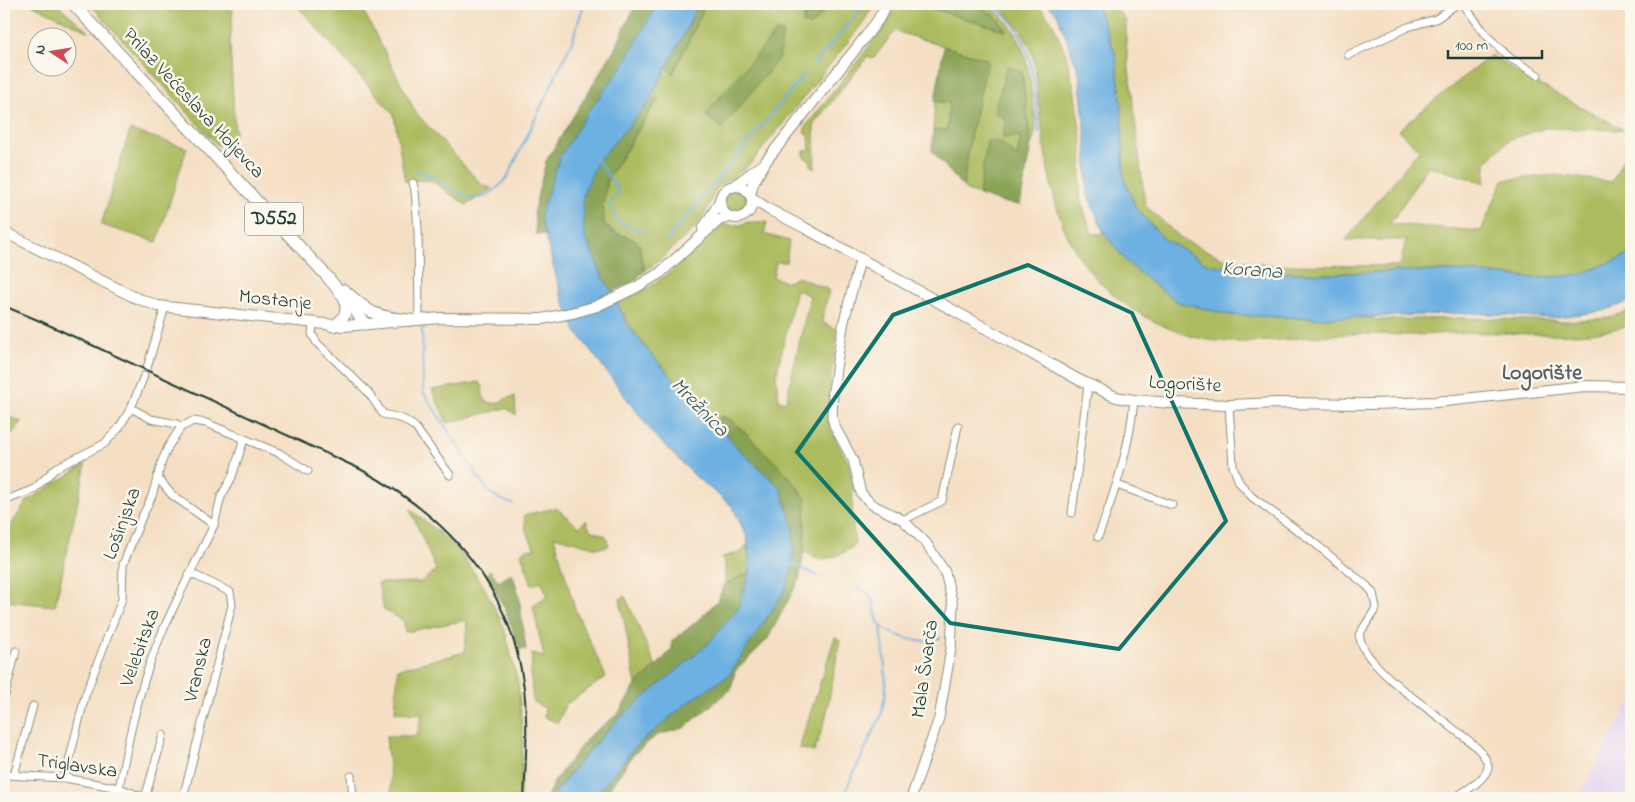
<svg xmlns="http://www.w3.org/2000/svg" width="1635" height="802" viewBox="0 0 1635 802" font-family="'Indie Flower',sans-serif">
<style>
.built{fill:#e2d4f3}
.green{fill:#acbb5e;stroke:#667c49;fill-rule:evenodd}
.forest{fill:#89a355;stroke:#547044}
.water{fill:#6db0e2;stroke:#46768b}
.lines{fill:none;stroke-linecap:round;stroke-linejoin:round}
.stream{stroke:#6db0e2;stroke-width:2}
.minor-casing{stroke:#8a8e7c;stroke-width:9}
.tertiary-casing{stroke:#8a8e7c;stroke-width:11}
.secondary-casing{stroke:#8a8e7c;stroke-width:12}
.trunk-casing{stroke:#8a8e7c;stroke-width:13}
.minor{stroke:#fff;stroke-width:7}
.tertiary{stroke:#fff;stroke-width:9}
.secondary{stroke:#fff;stroke-width:10}
.trunk{stroke:#fff;stroke-width:11}
.rail{stroke:#1f3d34;stroke-width:2}
.marked{fill:none;stroke:#0f766e;stroke-width:4;stroke-linejoin:round}
.labels{text-anchor:middle;dominant-baseline:central;stroke-width:5;stroke-linejoin:round;paint-order:stroke}
.shield{fill:#fbf7ec;stroke:#61756b;stroke-width:1}
.shield-label{font-size:19px;font-weight:bold;fill:#1f3d34}
.street-label{font-size:20px;fill:#1f3d34;stroke:#fbf7ec}
.water-label{font-size:21px;font-style:italic;fill:#325a60;stroke:#fbf7ec}
.quarter-label{font-size:22px;font-weight:bold;fill:#545f69;stroke:#fbf7ec}
</style>
<rect width="100%" height="100%" fill="#fbf7ec"/>
<filter id="ink" filterUnits="userSpaceOnUse"><feTurbulence type="fractalNoise" baseFrequency=".02" numOctaves="2"/><feDisplacementMap in="SourceGraphic" scale="10" xChannelSelector="R" yChannelSelector="G"/><feConvolveMatrix kernelMatrix="1 2 1 2 8 2 1 2 1" color-interpolation-filters="sRGB"/></filter>
<filter id="wash" filterUnits="userSpaceOnUse"><feTurbulence type="fractalNoise" baseFrequency=".0096" numOctaves="4" result="noise"/><feDisplacementMap in="SourceGraphic" scale="20" xChannelSelector="R" yChannelSelector="G"/><feGaussianBlur stdDeviation="1.12" result="paint"/><feColorMatrix in="noise" values="0 0 0 0 0 0 0 0 0 0 0 0 0 0 0 0 0 1.4 0 .05"/><feComposite in="paint" operator="in"/></filter>
<g filter="url(#wash)">
<rect width="100%" height="100%" fill="#f5dfc4"/>
<!-- built -->
<polygon class="built" points="1631,701 1631,798 1578,798"/>
<!-- green -->
<g class="green">
<polygon points="31,4 57,4 89,32"/>
<polygon points="90,4 205,4 233,10 230,45 235,134 218,146"/>
<polygon points="305,4 360,4 416,113 481,184 492,189 466,205 431,180 405,181 394,115 300,9"/>
<path d="M706 4H807L803 22 811 26 831 4H874L863 23 752 162 733 178 720 184 714 193 706 212 693 230 662 258 645 271 641 257 640 247 636 240 615 233 604 225 603 206 607 180 658 99 648 103 667 66 673 74ZM776 32 782 33 722 128 706 116Z"/>
<path d="M897 4H925V6L1006 31C996 15 983 9 966 4 971 4 977 3 981 4 988 5 996 11 1001 16 1024 37 1029 67 1032 97 1034 116 1039 127 1031 145L1022 72 1005 119 1010 138 1019 136 1020 140 1017 159 1012 152 988 141 979 195 967 191 963 187 971 132 988 60 895 31 873 59 868 56 814 124 815 169 811 166V161L804 157V151L810 150 809 135 804 132 806 126 883 29Z"/>
<path d="M994 4H1038L1053 24 1066 54 1075 93 1082 143 1080 199 1092 234 1104 233 1126 261 1148 280 1178 302 1231 315 1304 318 1373 317V320L1463 318 1567 321 1607 318 1631 310V325C1588 338 1543 334 1499 333 1486 333 1473 332 1460 333 1444 333 1429 335 1413 335 1391 335 1370 333 1348 334 1302 336 1239 349 1194 337 1143 323 1093 288 1069 239 1049 197 1045 151 1039 106 1037 89 1037 71 1032 54 1027 35 1011 15 994 4Z"/>
<polygon points="1096,4 1113,4 1126,21 1126,43 1145,205 1182,239 1223,258 1270,265 1400,266 1406,240 1346,240 1419,150 1398,130 1491,55 1520,74 1624,130 1545,128 1509,140 1486,163 1485,183 1428,166 1390,224 1481,231 1503,180 1556,175 1612,182 1631,143 1631,254 1579,275 1536,278 1461,271 1405,271 1327,274 1251,271 1208,264 1164,239 1136,208 1124,178 1121,98 1115,53"/>
<polygon points="935,101 949,103 947,130 933,130"/>
<polygon points="130,130 187,148 157,242 101,225"/>
<circle cx="736" cy="202" r="12"/>
<path d="M748 222H767L764 234 789 241 786 262H776L773 277 787 282 798 277 829 290 822 322 838 330 829 391 828 419 831 431 849 464 853 488 852 516 855 544C851 551 831 559 823 559 817 559 809 554 804 552L806 499 788 475 733 421 721 416 718 422C680 387 642 350 617 304L627 299 646 288 647 289 668 274 723 225H740ZM796 289 810 296 786 402 779 400 776 376Z"/>
<path d="M479 382 483 386C481 395 484 404 495 403 502 402 507 397 515 396L516 415 506 408 447 423 432 390Z"/>
<polygon points="4,415 22,422 4,443"/>
<polygon points="86,464 55,606 4,601 4,536 27,501"/>
<polygon points="556,508 579,527 586,520 590,530 606,536 609,546 597,548 554,536 575,609 606,677 565,705 558,723 544,717 545,708 533,702 531,678 532,654 544,657 533,606 548,596 541,581 532,585 521,553 527,549 535,549 526,531 524,515"/>
<polygon points="410,509 455,546 483,585 504,627 518,683 523,739 520,798 392,798 386,736 417,736 422,714 395,712 398,669 465,652 467,620 405,632 404,621 384,610 378,583 421,582 436,570"/>
<polygon points="747,545 750,572 725,584 725,562 722,557 742,552"/>
<polygon points="625,596 656,667 636,685 620,599"/>
<polygon points="835,637 840,640 825,721 814,752 799,748"/>
</g>
<!-- forest -->
<g class="forest">
<polygon points="636,4 654,4 652,14 622,67 586,115 540,216 545,235 536,234 534,210 546,161 614,50"/>
<polygon points="697,4 706,4 673,74 667,66 689,24"/>
<polygon points="807,4 831,4 811,26 803,23"/>
<path d="M925 4C950 4 977 0 997 18 1001 22 1003 27 1006 31L924 6Z"/>
<polygon points="776,32 783,32 779,58 722,128 705,115"/>
<polygon points="944,46 988,60 971,132 963,187 932,151 933,130 947,130 949,103 935,101"/>
<path d="M1007 66 1022 72 1031 145 1020 205 1001 202 979 195 987 141C1002 139 1009 150 1017 158L1020 140 1019 136 1003 138 1005 119 994 113Z"/>
<polygon points="658,98 607,180 603,206 604,224 615,233 636,240 640,247 641,257 645,271 637,277 638,279 612,292 603,278 584,235 583,195 597,162 648,103"/>
<polygon points="721,416 733,421 788,475 806,499 804,552 799,580 767,640 735,671 731,689 684,728 657,735 634,754 603,798 593,798 637,745 686,704 729,675 785,590 793,564 793,526 780,487 734,445 718,422"/>
<polygon points="490,570 499,582 512,573 518,591 526,649 520,650 505,609 486,574"/>
<polygon points="750,572 739,607 707,645 621,717 594,744 555,792 553,798 546,798 557,777 589,736 618,714 636,685 656,667 672,649 672,641 700,619 717,601 725,584"/>
</g>
<!-- water -->
<g class="water">
<polygon points="654,4 697,4 689,24 648,103 597,162 583,195 584,235 603,278 612,292 628,325 649,352 687,393 718,422 734,445 780,487 793,526 793,564 785,590 729,675 686,704 637,745 593,798 553,798 555,792 595,744 621,717 707,645 739,607 750,572 747,537 732,506 696,477 655,436 576,331 561,295 540,216 560,157 586,115 622,67 652,14"/>
<polygon points="1047,4 1096,4 1115,53 1121,98 1124,178 1136,208 1164,239 1208,264 1251,271 1327,274 1405,271 1461,271 1536,278 1579,275 1631,254 1631,301 1603,311 1551,318 1469,313 1373,317 1304,318 1231,315 1178,302 1148,280 1126,261 1104,233 1087,193 1086,140 1079,72 1057,14"/>
</g>
<g class="lines">
<!-- stream -->
<g class="stream">
<path d="M988 4C1036 26 1034 88 1039 133"/>
<polyline points="814,64 865,4"/>
<path d="M597 160 618 189V194L614 197 610 203C615 225 624 226 643 232"/>
<path d="M416 171C456 179 470 225 508 176L572 42 584 4"/>
<polyline points="666,240 668,241 671,235 803,76"/>
<path d="M422 326 423 392 487 490C495 497 502 502 513 504"/>
<polyline points="793,564 818,576"/>
<path d="M856 588C879 592 871 611 880 625 886 633 915 642 924 641 930 641 935 639 940 638"/>
<polyline points="842,798 881,716 886,690 885,666 881,626"/>
</g>
</g>
</g>
<g filter="url(#ink)">
<g class="lines">
<!-- minor casing -->
<g class="minor-casing">
<g id="minor">
<polyline points="1463,4 1487,36 1510,58 1538,75"/>
<polyline points="1348,55 1408,27 1436,19 1457,4"/>
<polyline points="413,183 415,191 418,229 419,319"/>
<polyline points="313,323 312,334 317,343 368,392 383,414 403,419 415,427 450,475"/>
<polyline points="147,368 165,307"/>
<path d="M1229 405 1233 466 1239 482 1252 497 1312 541 1367 586 1373 593 1376 608 1359 635C1361 644 1365 652 1371 659 1392 685 1424 705 1450 726 1460 734 1471 741 1480 751 1483 755 1489 762 1488 768 1484 781 1465 791 1454 798"/>
<polyline points="181,427 193,421 206,423 279,453 308,471"/>
<polyline points="1117,485 1172,505"/>
<polyline points="4,501 34,489 56,468 104,444 119,428 131,408"/>
<polyline points="1072,513 1088,385"/>
<polyline points="903,520 942,501 958,426"/>
<polyline points="214,525 221,497 232,477 244,439"/>
<path d="M1098 537C1115 492 1130 447 1134 400"/>
<polyline points="4,699 16,651"/>
<polyline points="4,775 65,778 119,788 145,798"/>
<polyline points="14,775 33,706"/>
<polyline points="351,776 353,798"/>
<polyline points="65,778 85,696 122,599 123,565 141,519 152,496 162,461 168,447 181,427 177,424 151,419 131,408 144,376"/>
<path d="M119 788C128 741 138 692 156 647 173 605 194 566 214 525L172 495 157 477"/>
<polyline points="145,798 163,735"/>
<polyline points="183,798 232,605 230,592 190,573"/>
</g>
</g>
<!-- tertiary casing -->
<g class="tertiary-casing">
<polyline id="tertiary" points="860,260 844,321 837,362 833,391 832,418 835,427 853,460 861,493 871,504 903,520 926,543 945,572 953,605 951,649 939,718 911,798"/>
</g>
<!-- secondary casing -->
<g class="secondary-casing">
<g id="secondary">
<circle cx="736" cy="202" r="16"/>
<polyline points="733,187 759,167"/>
<polyline points="750,195 753,183 766,161 866,36 878,20 887,4"/>
<polyline points="752,198 768,209 805,228 1079,380 1116,397 1134,400 1171,403 1229,405 1277,403 1371,404 1436,402 1585,386 1631,387"/>
<polyline points="703,229 715,210 721,199"/>
<polyline points="4,232 134,297 158,306 344,326 441,318 542,319 576,312 597,306 635,288 660,273 719,220 730,217"/>
</g>
</g>
<!-- trunk casing -->
<g class="trunk-casing">
<g id="trunk">
<polyline points="73,4 325,274 366,324"/>
<path d="M344 290C370 313 374 317 410 320"/>
<path d="M333 326C344 320 348 312 345 300"/>
</g>
</g>
<!-- minor -->
<use href="#minor" class="minor"/>
<!-- tertiary -->
<use href="#tertiary" class="tertiary"/>
<!-- secondary -->
<use href="#secondary" class="secondary"/>
<!-- trunk -->
<use href="#trunk" class="trunk"/>
<!-- rail -->
<path class="rail" d="M4 306 40 321 360 469C447 516 511 586 524 688 528 725 526 762 524 798"/>
</g>
</g>
<!-- marked area -->
<path class="marked" d="M1028 265 1132 313 1226 521 1119 649 950 623 797 452 893 315Z"/>
<g class="labels">
<!-- shield labels -->
<rect class="shield" x="245" y="202.5" width="58" height="33" rx="4"/>
<g class="shield-label">
<text x="274" y="219">D552</text>
</g>
<!-- street labels -->
<g class="street-label">
<text transform="translate(193 104) rotate(47)">Prilaz Većeslava Holjevca</text>
<text transform="translate(275 301) rotate(6)">Mostanje</text>
<text transform="translate(1185 385) rotate(3)">Logorište</text>
<text transform="translate(123 524) rotate(-70)">Lošinjska</text>
<text transform="translate(141 648) rotate(-70)">Velebitska</text>
<text transform="translate(926 669) rotate(-82)">Mala Švarča</text>
<text transform="translate(199 670) rotate(-76)">Vranska</text>
<text transform="translate(77 767) rotate(8)">Triglavska</text>
</g>
<!-- water labels -->
<g class="water-label">
<text transform="translate(1252 271) rotate(4)">Korana</text>
<text transform="translate(699 408) rotate(46)">Mrežnica</text>
</g>
<!-- quarter labels -->
<g class="quarter-label">
<text x="1542" y="374">Logorište</text>
</g>
</g>
<!-- margin -->
<rect width="1635" height="802" fill="none" stroke="#fbf7ec" stroke-width="20"/>
<!-- north arrow -->
<g transform="translate(52 52) rotate(282)"><circle r="24" fill="#fbf7ec" stroke="#a3ada2"/>
<path d="M0-4L9 19L0 12L-9 19Z" fill="#d1495b"/>
<text y="-8" font-size="14" font-weight="bold" text-anchor="middle" fill="#1f3d34">N</text>
</g>
<!-- scale -->
<path d="M1448 50v8h94v-8" fill="none" stroke="#1f3d34" stroke-width="2.5"/>
<text x="1455" y="50" font-size="15" fill="#1f3d34" stroke="#fbf7ec" stroke-width="4" paint-order="stroke">100 m</text>
</svg>
